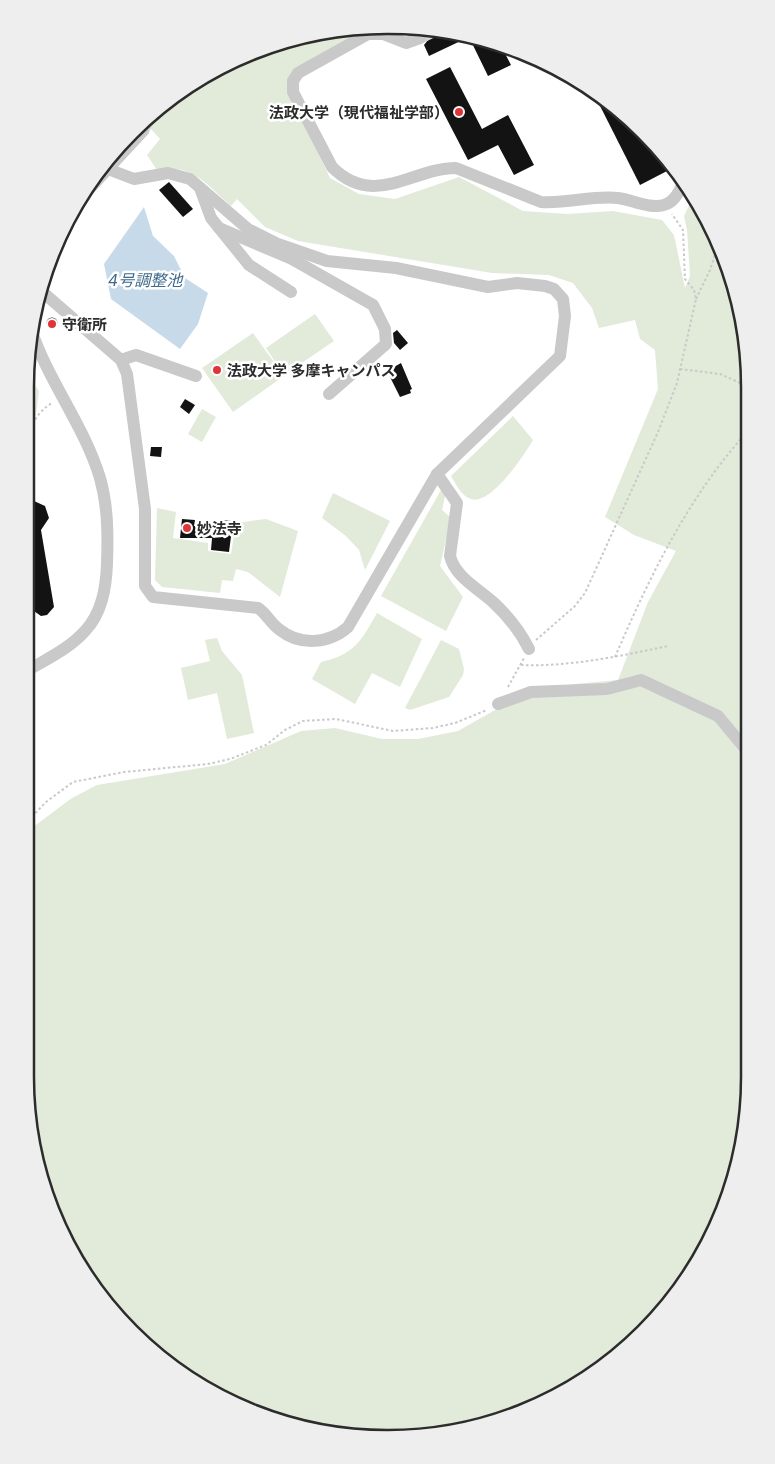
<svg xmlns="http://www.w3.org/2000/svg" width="775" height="1464" viewBox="0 0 775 1464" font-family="Inter,'Noto Sans JP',sans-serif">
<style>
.green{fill:#e2eada}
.water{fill:#c6dae9}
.building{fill:#131313}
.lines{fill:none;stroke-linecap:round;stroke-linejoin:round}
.minor-tunnel{stroke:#d5d5d5;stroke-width:12;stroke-dasharray:12 6;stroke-linecap:butt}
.path{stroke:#c9c9c9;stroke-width:2;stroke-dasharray:2.5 2.5;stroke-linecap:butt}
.minor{stroke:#c9c9c9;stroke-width:12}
.poi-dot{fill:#de343a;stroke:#fff;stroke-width:2}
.labels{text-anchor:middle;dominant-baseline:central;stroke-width:5;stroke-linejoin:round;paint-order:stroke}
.poi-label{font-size:15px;font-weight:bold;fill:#2c2c2c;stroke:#fff;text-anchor:start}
.water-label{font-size:16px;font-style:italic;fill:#3e6a8b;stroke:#fff}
.rim{fill:none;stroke:#2c2c2c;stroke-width:2.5}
</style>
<rect width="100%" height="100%" fill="#fff"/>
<!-- green -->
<g class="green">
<path d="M369 27 296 68 290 93 330 178 359 194 395 199 459 177 523 211 567 214 613 211 662 220 674 235 685 288 690 276 687 230 684 216 693 197 723 249 747 340 749 1100 738 1170 712 1237 675 1297 627 1349 526 1411 411 1438 294 1427 186 1378 100 1297 44 1193 25 1076V833L72 798 97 785 225 764 301 731 335 728 382 739H418L458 731 504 705 575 684 618 680 648 602 676 551 634 535 605 517 658 389 655 350 640 339 635 320 599 328 592 308 573 283 549 275 492 273 298 241 265 227 237 199 231 206C206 184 193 163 157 170L147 155 160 139 143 120C153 110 165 103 177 95 233 54 300 29 369 27Z"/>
<polygon points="315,314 334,341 284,375 266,348"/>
<polygon points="253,333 284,376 233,412 202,368"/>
<polygon points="26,371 39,391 29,469 26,469"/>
<polygon points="202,409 216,417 202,442 188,434"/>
<path d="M513 416 533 440C524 455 491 506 471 499 461 496 456 484 451 476Z"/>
<polygon points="441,490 446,492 442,510 451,518 440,566 463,597 446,631 381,596"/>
<polygon points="333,493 390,521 365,570 359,550 346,536 322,518"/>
<polygon points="157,508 176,512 173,538 208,543 208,551 231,554 236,523 266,519 298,531 280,597 248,572 236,569 233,581 222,580 220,593 162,587 155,580"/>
<path d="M377 613 422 639 400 687 372 673 355 704 312 679 321 662C354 655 362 640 377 613Z"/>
<polygon points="217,638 222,651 242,675 254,733 227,739 217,693 188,700 181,668 210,661 205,640"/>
<polygon points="441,640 459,649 464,669 463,675 449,697 410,710 405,708"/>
</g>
<!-- water -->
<polygon class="water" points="144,207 153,236 174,256 185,278 208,293 198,324 180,349 111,299 104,264"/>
<!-- building -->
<g class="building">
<polygon points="415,26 482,37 500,44 511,65 488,76 469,37 429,56 424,45 428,40 427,35 422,30 417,31"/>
<polygon points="450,67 482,129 508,115 534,165 514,175 498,145 468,160 426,79"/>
<polygon points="593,92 626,115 660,150 669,170 640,185"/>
<polygon points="169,182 193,209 183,217 159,190"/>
<circle cx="52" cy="323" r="5.5"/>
<polygon points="397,330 408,343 400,350 394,343 393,333"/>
<polygon points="401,363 412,389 410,390 411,393 400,397 387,371"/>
<polygon points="185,399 195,405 189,414 180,407"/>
<polygon points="151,447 162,447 161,457 150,456"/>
<polygon points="34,501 45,506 49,518 41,530 54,607 47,615 41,616 31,609 26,610 26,505"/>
<polygon points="182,519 195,520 194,526 219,527 219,520 233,521 229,552 211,550 212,538 180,538"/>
</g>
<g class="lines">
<!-- minor-tunnel -->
<g class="minor-tunnel">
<polyline points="420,38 436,30"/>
<polyline points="143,131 153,111"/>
</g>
<!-- path -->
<g class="path">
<polyline points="696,299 710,270 719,242"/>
<polyline points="680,369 720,374 747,386"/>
<path d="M26 488C26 457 22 421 52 403"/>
<polyline points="536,640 575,606 585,593 658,432 677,383 696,299 694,290 685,279 683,230 672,214"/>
<path d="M615 657C649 578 688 497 747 432"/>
<path d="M521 665C570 667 620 656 668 646"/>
<polyline points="508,687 524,658"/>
<polyline points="25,824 46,802 73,782 124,772 208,764 230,759 266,745 285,730 303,721 336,719 393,731 433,728 455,723 487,710"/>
</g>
<!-- minor -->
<g class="minor">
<path d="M420 38 406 43 383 34H368L298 73 293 81V92L332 167C374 209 412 168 456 168L541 202C567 204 593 195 618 198 633 200 649 209 664 205 675 202 679 191 684 182"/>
<polyline points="200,188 211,218 249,265 291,292"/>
<polyline points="79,200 143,131"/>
<polyline points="219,228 292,259 373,305 385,329 386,344 329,394"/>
<path d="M39 289 121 360 127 374 145 509V586L153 597 258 608C267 614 271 624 280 630 300 646 329 644 348 627L437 474 560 356 565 316 563 299 554 289 545 286 517 283 488 287 396 268 327 261 278 244 248 229 190 179 168 173 134 179 100 166"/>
<polyline points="121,360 136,355 196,376"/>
<path d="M437 474 457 503 450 556C455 577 479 589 494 603 509 617 520 631 529 649"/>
<path d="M25 672C45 660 69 649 85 631 102 613 106 588 107 564 108 535 108 506 100 478 84 425 48 381 31 329"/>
<polyline points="498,704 531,692 607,689 641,680 718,716 748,752"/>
</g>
</g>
<!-- markers -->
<g class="poi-dot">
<circle cx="459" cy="112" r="5"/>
<circle cx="52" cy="324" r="5"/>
<circle cx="217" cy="370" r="5"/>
<circle cx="187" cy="528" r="5"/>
</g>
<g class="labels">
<!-- poi labels -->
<g class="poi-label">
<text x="449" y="112" text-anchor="end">法政大学（現代福祉学部）</text>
<text x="62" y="324">守衛所</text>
<text x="227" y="370">法政大学 多摩キャンパス</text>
<text x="197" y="528">妙法寺</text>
</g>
<!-- water labels -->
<g class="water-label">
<text x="145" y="280">4号調整池</text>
</g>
</g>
<!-- crop -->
<path d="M0 0H775V1464H0ZM387 34H388A353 353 0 0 1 741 387V1077A353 353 0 0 1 388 1430H387A353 353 0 0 1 34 1077V387A353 353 0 0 1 387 34Z" fill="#eee" fill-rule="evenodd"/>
<path class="rim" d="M387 34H388A353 353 0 0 1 741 387V1077A353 353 0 0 1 388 1430H387A353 353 0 0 1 34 1077V387A353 353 0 0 1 387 34Z"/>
</svg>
